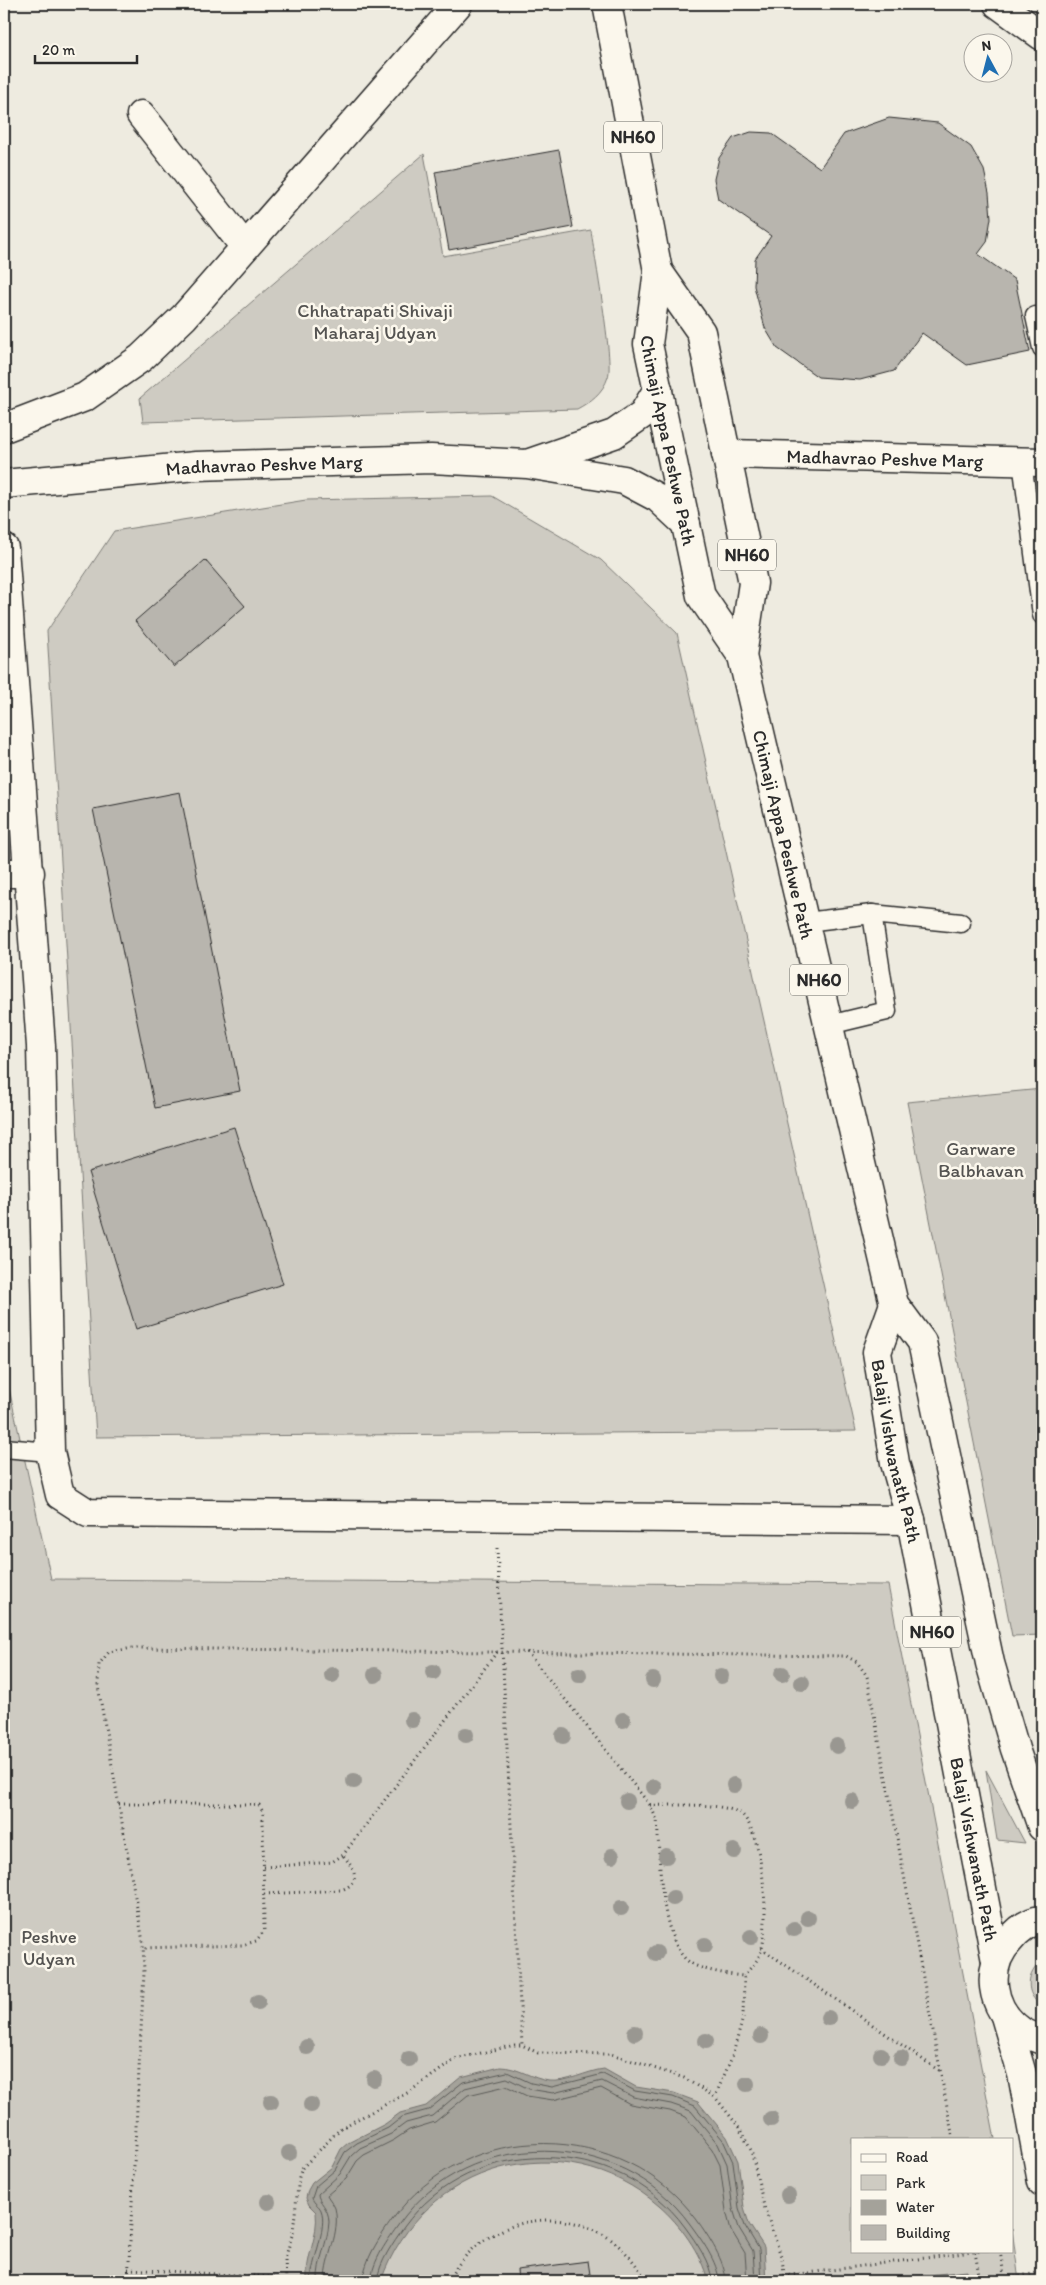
<svg xmlns="http://www.w3.org/2000/svg" width="1046" height="2285" viewBox="0 0 1046 2285" font-family="Itim,sans-serif">
<style>
.green{fill:#cecbc2;stroke:#7c7b76}
.water{fill:#a4a29a;stroke:#74726e}
.lines{fill:none;stroke-linecap:round;stroke-linejoin:round}
.shore{stroke:#5b5b57;stroke-width:1}
.building{fill:#b8b5ae;stroke:#2b2b2b}
.service-casing{stroke:#2b2b2b;stroke-width:21}
.minor-casing{stroke:#2b2b2b;stroke-width:31}
.tertiary-casing{stroke:#2b2b2b;stroke-width:31}
.secondary-casing{stroke:#2b2b2b;stroke-width:31}
.primary-casing{stroke:#2b2b2b;stroke-width:31}
.trunk-casing{stroke:#2b2b2b;stroke-width:31}
.path{stroke:#2b2b2b;stroke-width:3;stroke-dasharray:1 4;stroke-linecap:butt}
.service{stroke:#fbf7ec;stroke-width:18}
.minor{stroke:#fbf7ec;stroke-width:28}
.tertiary{stroke:#fbf7ec;stroke-width:28}
.secondary{stroke:#fbf7ec;stroke-width:28}
.primary{stroke:#fbf7ec;stroke-width:28}
.trunk{stroke:#fbf7ec;stroke-width:28}
.tree{fill:#999791}
.labels{text-anchor:middle;dominant-baseline:central;stroke-width:5;stroke-linejoin:round;paint-order:stroke}
.shield{fill:#fbf7ec;stroke:#696865;stroke-width:1}
.shield-label{font-size:18px;font-weight:bold;fill:#2b2b2b}
.park-label{font-size:19px;fill:#545351;stroke:#fbf7ec}
.street-label{font-size:19px;fill:#2b2b2b;stroke:#fbf7ec}
</style>
<rect width="100%" height="100%" fill="#eeebe0"/>
<filter id="ink" filterUnits="userSpaceOnUse"><feTurbulence type="fractalNoise" baseFrequency=".02" numOctaves="2"/><feDisplacementMap in="SourceGraphic" scale="10" xChannelSelector="R" yChannelSelector="G"/><feConvolveMatrix kernelMatrix="1 2 1 2 8 2 1 2 1" color-interpolation-filters="sRGB"/></filter>
<g filter="url(#ink)">
<!-- green -->
<g class="green">
<path d="M424 154 443 256 591 230C594 254 614 361 608 377 603 393 590 402 577 409L143 422 140 398Z"/>
<polygon points="492,496 601,560 677,633 856,1431 96,1437 47,631 114,531 306,500"/>
<polygon points="1042,1089 1042,1635 1012,1636 907,1102"/>
<polygon points="4,1366 51,1579 888,1585 995,2139 852,2139 852,2251 1012,2251 1012,2229 1019,2281 4,2281"/>
<polygon points="986,1770 1025,1843 997,1840"/>
<path d="M1042 1961V2006C1024 1994 1026 1974 1042 1961Z"/>
</g>
<!-- water -->
<g class="water">
<path d="M500 2067C518 2067 532 2079 549 2081 567 2083 586 2071 604 2069L636 2087 674 2093 698 2102 727 2137 738 2161 744 2207 749 2224 764 2247 766 2281H708C701 2253 680 2224 659 2206 564 2123 422 2163 381 2281H307C305 2257 319 2236 316 2212L309 2205 306 2198 308 2190 312 2183 332 2167 341 2149 348 2143 385 2124 400 2113 426 2106 461 2077Z"/>
<polygon points="967,2271 968,2281 870,2281"/>
</g>
<g class="lines">
<!-- shore -->
<g class="shore">
<path d="M311 2281C311 2262 328 2227 321 2210 319 2205 314 2204 312 2198L316 2186 335 2170 345 2152 357 2143 388 2128 402 2117 428 2110 463 2082 507 2072 531 2083 552 2087 603 2074 635 2091 673 2097 695 2106 723 2140 733 2162 739 2208 745 2226 759 2249 761 2281"/>
<path d="M318 2281C317 2261 328 2243 329 2222 329 2207 318 2202 318 2194L340 2174 351 2156 360 2148 391 2134 406 2123 432 2116 465 2088 507 2078 529 2089 553 2093 602 2081 633 2097 671 2104 691 2111 718 2144 727 2164 733 2209 739 2228 753 2251 755 2281"/>
<path d="M325 2281C325 2257 341 2233 335 2208 333 2203 329 2199 327 2195L346 2179 357 2161 364 2155 394 2140 409 2130 435 2122 468 2095 506 2086 527 2096 553 2100 601 2088 630 2104 670 2111 686 2117 712 2149 720 2165 726 2211 731 2230 745 2253 747 2281"/>
<path d="M363 2281C364 2260 380 2237 392 2220 466 2117 623 2119 697 2220 709 2237 725 2261 726 2281"/>
<path d="M371 2281C372 2261 388 2240 399 2224 468 2126 621 2128 690 2224 701 2239 718 2262 719 2281"/>
<path d="M377 2281C379 2262 393 2243 404 2227 471 2134 618 2135 685 2227 696 2242 711 2263 712 2281"/>
</g>
</g>
<!-- building -->
<g class="building">
<polygon points="889,118 938,123 971,147 984,170 989,193 991,218 987,242 978,254 1015,280 1030,352 967,365 922,333 894,371 860,380 818,377 777,348 765,328 754,286 755,259 771,236 718,199 714,179 719,158 733,138 751,132 771,133 820,168 844,134"/>
<polygon points="559,150 573,227 449,250 435,172"/>
<polygon points="205,560 245,606 174,667 135,621"/>
<polygon points="180,792 240,1091 155,1108 93,809"/>
<polygon points="234,1127 283,1284 136,1329 88,1172"/>
<polygon points="588,2261 591,2281 518,2281 517,2270"/>
</g>
<g class="lines">
<!-- service casing -->
<g class="service-casing">
<g id="service">
<polyline points="1035,316 1042,348"/>
<polyline points="1022,461 1042,615"/>
<polyline points="806,922 872,914 961,923"/>
<polyline points="829,1025 887,1011 872,914"/>
<polyline points="4,1448 50,1452"/>
</g>
</g>
<!-- minor casing -->
<g class="minor-casing">
<g id="minor">
<polyline points="141,115 245,247"/>
<polyline points="4,428 85,397 141,358 184,317 458,4"/>
<polyline points="4,548 41,1046 50,1452 60,1495 88,1513 911,1520"/>
<polyline points="4,873 30,873"/>
</g>
</g>
<!-- tertiary casing -->
<g class="tertiary-casing">
<g id="tertiary">
<path id="s1" d="M726 454 1042 462"/>
<polyline points="530,463 614,434 643,414 658,389"/>
<path id="s2" d="M4 484 196 466 431 459 527 464 624 480 658 498 686 524"/>
</g>
</g>
<!-- secondary casing -->
<g class="secondary-casing">
<polyline id="secondary" points="998,4 1042,36"/>
</g>
<!-- primary casing -->
<g class="primary-casing">
<polyline id="primary" points="1005,2016 1022,2074 1042,2182"/>
</g>
<!-- trunk casing -->
<g class="trunk-casing">
<g id="trunk">
<path id="s3" d="M607 4 658 271 648 344 701 596 742 656 894 1304 922 1342 990 1663 1015 1749 1042 1827"/>
<polyline points="658,271 701,332 753,583 742,656"/>
<path id="s4" d="M894 1304 877 1352 895 1463 911 1520 996 1961"/>
<path d="M1042 1920C1029 1921 1018 1930 1010 1940 984 1967 990 2009 1021 2031 1027 2035 1035 2037 1042 2040"/>
</g>
</g>
<!-- path -->
<g class="path">
<polyline points="497,1548 522,2045"/>
<path d="M527 1652 650 1805 657 1820C660 1856 659 1939 689 1962 699 1970 731 1975 744 1976L743 2018 732 2057 715 2097"/>
<polyline points="119,1804 251,1804 259,1805 263,1812 264,1931 256,1941 243,1945 143,1948"/>
<path d="M650 1805C675 1806 715 1802 738 1812 764 1824 771 1931 760 1954 757 1962 749 1969 744 1976"/>
<polyline points="264,1867 332,1862 343,1855 497,1652"/>
<path d="M264 1894 341 1890C363 1882 354 1869 343 1855"/>
<polyline points="761,1948 941,2072"/>
<polyline points="1000,2251 1005,2281"/>
<polyline points="975,2252 980,2281"/>
<polyline points="128,2269 270,2277 281,2281"/>
<polyline points="784,2276 980,2251"/>
<polyline points="1005,2279 1042,2272"/>
<polyline points="128,2281 144,1973 143,1942 98,1686 99,1664 109,1652 133,1648 846,1656 857,1662 867,1676 953,2139"/>
<polyline points="286,2281 285,2259 293,2232 299,2177 302,2168 341,2128 409,2092 456,2059 515,2045 522,2045 538,2053 611,2054 684,2078 715,2097 738,2126 751,2150 764,2206 782,2259 785,2281"/>
<path d="M448 2281C476 2227 544 2204 599 2232 620 2243 635 2262 647 2281"/>
</g>
<!-- service -->
<use href="#service" class="service"/>
<!-- minor -->
<use href="#minor" class="minor"/>
<!-- tertiary -->
<use href="#tertiary" class="tertiary"/>
<!-- secondary -->
<use href="#secondary" class="secondary"/>
<!-- primary -->
<use href="#primary" class="primary"/>
<!-- trunk -->
<use href="#trunk" class="trunk"/>
</g>
<!-- trees -->
<g class="tree">
<circle cx="433" cy="1672" r="8"/>
<circle cx="782" cy="1674" r="8"/>
<circle cx="332" cy="1675" r="8"/>
<circle cx="375" cy="1675" r="8"/>
<circle cx="579" cy="1675" r="8"/>
<circle cx="721" cy="1676" r="8"/>
<circle cx="653" cy="1680" r="8"/>
<circle cx="802" cy="1683" r="8"/>
<circle cx="412" cy="1720" r="8"/>
<circle cx="623" cy="1720" r="8"/>
<circle cx="466" cy="1735" r="8"/>
<circle cx="563" cy="1736" r="8"/>
<circle cx="837" cy="1746" r="8"/>
<circle cx="354" cy="1781" r="8"/>
<circle cx="734" cy="1785" r="8"/>
<circle cx="654" cy="1787" r="8"/>
<circle cx="627" cy="1801" r="8"/>
<circle cx="852" cy="1801" r="8"/>
<circle cx="734" cy="1851" r="8"/>
<circle cx="612" cy="1856" r="8"/>
<circle cx="666" cy="1856" r="8"/>
<circle cx="673" cy="1898" r="8"/>
<circle cx="621" cy="1908" r="8"/>
<circle cx="808" cy="1918" r="8"/>
<circle cx="794" cy="1929" r="8"/>
<circle cx="751" cy="1937" r="8"/>
<circle cx="705" cy="1945" r="8"/>
<circle cx="656" cy="1953" r="8"/>
<circle cx="258" cy="2002" r="8"/>
<circle cx="828" cy="2018" r="8"/>
<circle cx="635" cy="2033" r="8"/>
<circle cx="761" cy="2036" r="8"/>
<circle cx="706" cy="2041" r="8"/>
<circle cx="307" cy="2047" r="8"/>
<circle cx="881" cy="2055" r="8"/>
<circle cx="901" cy="2058" r="8"/>
<circle cx="409" cy="2059" r="8"/>
<circle cx="374" cy="2079" r="8"/>
<circle cx="747" cy="2084" r="8"/>
<circle cx="271" cy="2102" r="8"/>
<circle cx="311" cy="2105" r="8"/>
<circle cx="771" cy="2119" r="8"/>
<circle cx="289" cy="2153" r="8"/>
<circle cx="788" cy="2195" r="8"/>
<circle cx="268" cy="2202" r="8"/>
</g>
</g>
<g class="labels">
<!-- shield labels -->
<g class="shield">
<rect x="604" y="121.5" width="58" height="31" rx="4"/>
<rect x="718" y="539.5" width="58" height="31" rx="4"/>
<rect x="790" y="964.5" width="58" height="31" rx="4"/>
<rect x="903" y="1616.5" width="58" height="31" rx="4"/>
</g>
<g class="shield-label">
<text x="633" y="137">NH60</text>
<text x="747" y="555">NH60</text>
<text x="819" y="980">NH60</text>
<text x="932" y="1632">NH60</text>
</g>
<!-- park labels -->
<g class="park-label">
<text x="375" y="310">Chhatrapati Shivaji<tspan x="375" dy="22">Maharaj Udyan</tspan></text>
<text x="981" y="1148">Garware<tspan x="981" dy="22">Balbhavan</tspan></text>
<text x="49" y="1936">Peshve<tspan x="49" dy="22">Udyan</tspan></text>
</g>
<!-- street labels -->
<g class="street-label">
<text stroke="none"><textPath href="#s3" startOffset="444">Chimaji Appa Peshwe Path</textPath></text>
<text stroke="none"><textPath href="#s1" startOffset="159">Madhavrao Peshve Marg</textPath></text>
<text stroke="none"><textPath href="#s2" startOffset="261">Madhavrao Peshve Marg</textPath></text>
<text stroke="none"><textPath href="#s3" startOffset="859">Chimaji Appa Peshwe Path</textPath></text>
<text stroke="none"><textPath href="#s4" startOffset="152">Balaji Vishwanath Path</textPath></text>
<text stroke="none"><textPath href="#s4" startOffset="558">Balaji Vishwanath Path</textPath></text>
</g>
</g>
<!-- margin -->
<rect width="1046" height="2285" fill="none" stroke="#fbf7ec" stroke-width="20"/>
<rect x="10" y="10" width="1026" height="2265" fill="none" stroke="#2b2b2b" stroke-width="2" filter="url(#ink)"/>
<!-- legend -->
<rect x="851" y="2138" width="162" height="115" fill="#fbf7ec" stroke="#a8a59f"/>
<rect x="861" y="2154" width="25" height="8" fill="#fbf7ec" stroke="#a8a59f"/>
<text x="896" y="2162" font-size="15" fill="#2b2b2b">Road</text>
<rect x="861" y="2175" width="25" height="15" fill="#cecbc2" stroke="#a8a59f"/>
<text x="896" y="2188" font-size="15" fill="#2b2b2b">Park</text>
<rect x="861" y="2200" width="25" height="15" fill="#a4a29a" stroke="#a8a59f"/>
<text x="896" y="2212" font-size="15" fill="#2b2b2b">Water</text>
<rect x="861" y="2225" width="25" height="15" fill="#b8b5ae" stroke="#a8a59f"/>
<text x="896" y="2238" font-size="15" fill="#2b2b2b">Building</text>
<!-- north arrow -->
<g transform="translate(988 58) rotate(353)"><circle r="24" fill="#fbf7ec" stroke="#a8a59f"/>
<path d="M0-4L9 19L0 12L-9 19Z" fill="#1f6fb2"/>
<text y="-8" font-size="14" font-weight="bold" text-anchor="middle" fill="#2b2b2b">N</text>
</g>
<!-- scale -->
<path d="M35 55v8h102v-8" fill="none" stroke="#2b2b2b" stroke-width="2.5"/>
<text x="42" y="55" font-size="15" fill="#2b2b2b" stroke="#fbf7ec" stroke-width="4" paint-order="stroke">20 m</text>
</svg>
